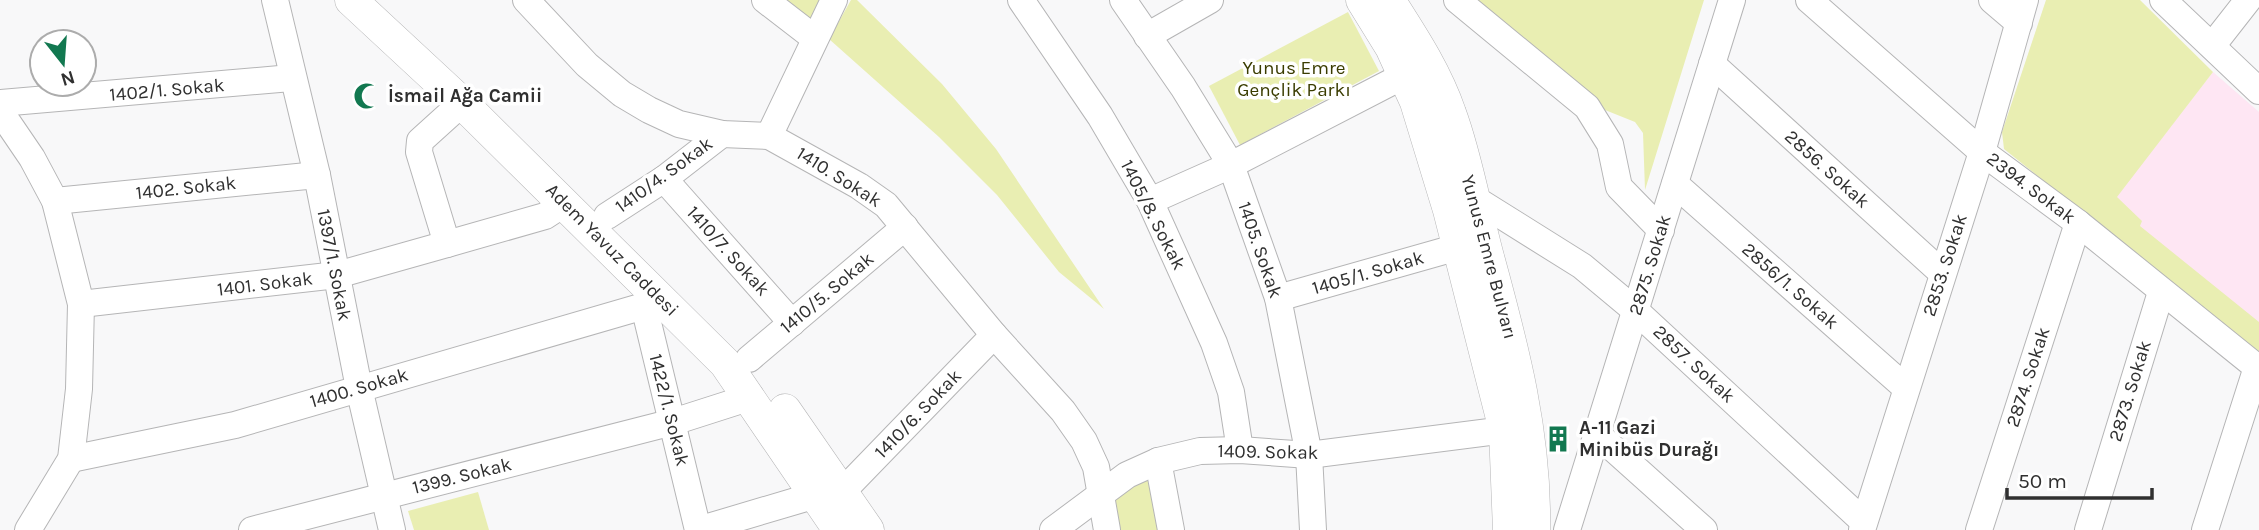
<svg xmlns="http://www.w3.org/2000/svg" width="2259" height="530" viewBox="0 0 2259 530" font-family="Karla,sans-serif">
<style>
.education{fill:#fee6f3}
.green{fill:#e9eeb2}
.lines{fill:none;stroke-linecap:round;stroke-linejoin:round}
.minor-casing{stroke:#b5b5b6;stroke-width:28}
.major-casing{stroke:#b5b5b6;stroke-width:33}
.minor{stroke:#fff;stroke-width:26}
.major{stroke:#fff;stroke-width:32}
.labels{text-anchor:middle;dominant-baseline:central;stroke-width:7;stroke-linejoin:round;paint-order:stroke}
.park-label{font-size:19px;fill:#3a3c00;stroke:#fff}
.street-label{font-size:19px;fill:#303030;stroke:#fff}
.poi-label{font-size:19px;font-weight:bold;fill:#303030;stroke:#fff;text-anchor:start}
</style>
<rect width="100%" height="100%" fill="#f8f8f9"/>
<!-- education -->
<polygon class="education" points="2213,72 2259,112 2259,354 2095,224"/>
<!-- green -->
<g class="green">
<polygon points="779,0 821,0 809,24"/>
<polygon points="851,0 857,0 942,84 996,149 1104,309 1059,272 997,195 939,137 829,39"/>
<polygon points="1475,0 1704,0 1645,190 1643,133 1635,122 1605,110"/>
<polygon points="2046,0 2140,0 2213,72 2117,197 2142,221 2140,226 2259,322 2259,354 2004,149 2002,132"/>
<polygon points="1348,12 1379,71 1240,145 1209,86"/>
<polygon points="1153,478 1162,530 1119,530 1113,493"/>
<polygon points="478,492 489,530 414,530 408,511"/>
</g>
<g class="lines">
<!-- minor casing -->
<g class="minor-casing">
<g id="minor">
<polyline points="275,0 317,175 359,388 392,530"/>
<polyline points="526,0 587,65 622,94 649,110 679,124 722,134 769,136 859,186 886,205 994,335 1063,411 1084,441 1096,467 1107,530"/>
<polyline points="765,0 813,37"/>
<polyline points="1021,0 1100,116 1150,201 1214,343 1231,392 1240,450"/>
<polyline points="1123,0 1183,87 1231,165 1278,298 1309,455 1313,530"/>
<polyline points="1457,0 1587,107 1610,144 1619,187 1661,230"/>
<polyline points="1809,0 1982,152 2078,223 2259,369"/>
<polyline points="1992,0 2019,23"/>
<polyline points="2163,0 2259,91"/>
<polyline points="1147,36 1210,0"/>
<polyline points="2212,46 2248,0"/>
<polyline points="1712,64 1942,273"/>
<polyline points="0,103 291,78"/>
<polyline points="462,103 420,141 419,152 447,244 545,216 565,203"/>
<polyline points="0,111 32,158 55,201 81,304 79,389 71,459 28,530"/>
<polyline points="769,136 834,0"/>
<polyline points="664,179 792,323"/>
<polyline points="1675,184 1906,388"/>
<polyline points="1475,199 1582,266 1636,311 1864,522"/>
<polyline points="55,201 317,175"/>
<polyline points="1150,201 1231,165 1405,75"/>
<polyline points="607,216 664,179 722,134"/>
<polyline points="1278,298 1458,247"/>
<polyline points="81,304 337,275 447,244"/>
<polyline points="644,306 698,530"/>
<polyline points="749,359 905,227"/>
<polyline points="1597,434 1704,530"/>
<polyline points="71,459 235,425 644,306"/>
<polyline points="1158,461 1171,530"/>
<polyline points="842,492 994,335"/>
<polyline points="252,530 673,422 751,397"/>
<polyline points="698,530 816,495"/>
<polyline points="1053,530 1127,475 1158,461 1200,451 1240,450 1309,455 1505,430"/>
<polyline points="1567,530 1732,0"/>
<polyline points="1862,530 1982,152 2025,0"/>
<polyline points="1979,530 2078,223"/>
<polyline points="2088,530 2161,292"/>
<polyline points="2205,530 2257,367"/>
</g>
</g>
<!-- major casing -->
<g class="major-casing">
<g id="major">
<polyline points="351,0 462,103 725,363 839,530"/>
<polyline points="1362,0 1391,47 1416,102 1449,210 1505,430 1509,530"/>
<path d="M1389 0C1412 36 1436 72 1450 113 1467 159 1475 209 1488 257 1513 348 1536 435 1534 530"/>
<polyline points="785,410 868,530"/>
</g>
</g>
<!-- minor -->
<use href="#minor" class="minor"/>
<!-- major -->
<use href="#major" class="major"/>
</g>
<!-- icons -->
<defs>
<g id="mosque-bare" transform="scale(2.1)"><path d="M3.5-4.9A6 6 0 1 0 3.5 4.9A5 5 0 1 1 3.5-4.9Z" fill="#127850" stroke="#fff" stroke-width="2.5" paint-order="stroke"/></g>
<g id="building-bare" transform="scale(2.1)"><path d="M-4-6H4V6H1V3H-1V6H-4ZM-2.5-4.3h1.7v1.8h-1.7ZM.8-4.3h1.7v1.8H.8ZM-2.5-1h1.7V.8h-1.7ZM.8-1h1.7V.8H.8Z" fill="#127850" stroke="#fff" stroke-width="2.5" paint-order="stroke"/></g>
</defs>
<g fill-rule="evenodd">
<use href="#mosque-bare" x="367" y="96"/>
<use href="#building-bare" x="1558" y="439"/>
</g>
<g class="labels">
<!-- park labels -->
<g class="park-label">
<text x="1294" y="68">Yunus Emre<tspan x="1294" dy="22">Gençlik Parkı</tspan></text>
</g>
<!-- street labels -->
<g class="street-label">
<text transform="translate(167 90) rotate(-5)">1402/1. Sokak</text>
<text transform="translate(1827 169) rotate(42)">2856. Sokak</text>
<text transform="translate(664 175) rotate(-36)">1410/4. Sokak</text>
<text transform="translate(839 177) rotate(32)">1410. Sokak</text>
<text transform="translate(186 188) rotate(-6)">1402. Sokak</text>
<text transform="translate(2031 188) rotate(37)">2394. Sokak</text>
<text transform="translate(1153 215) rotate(63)">1405/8. Sokak</text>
<text transform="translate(612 250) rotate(45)">Adem Yavuz Caddesi</text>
<text transform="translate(1260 250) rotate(71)">1405. Sokak</text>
<text transform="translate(728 251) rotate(48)">1410/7. Sokak</text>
<text transform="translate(1489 257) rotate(75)">Yunus Emre Bulvarı</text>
<text transform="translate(334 265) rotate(79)">1397/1. Sokak</text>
<text transform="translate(1650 265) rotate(-73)">2875. Sokak</text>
<text transform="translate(1945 265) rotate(-72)">2853. Sokak</text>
<text transform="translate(1368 273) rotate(-16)">1405/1. Sokak</text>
<text transform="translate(265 284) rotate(-7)">1401. Sokak</text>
<text transform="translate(1790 286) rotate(41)">2856/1. Sokak</text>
<text transform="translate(827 293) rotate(-40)">1410/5. Sokak</text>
<text transform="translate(1694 364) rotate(43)">2857. Sokak</text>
<text transform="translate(2028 377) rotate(-72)">2874. Sokak</text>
<text transform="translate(359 388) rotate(-16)">1400. Sokak</text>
<text transform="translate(2130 391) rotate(-73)">2873. Sokak</text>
<text transform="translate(669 410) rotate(76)">1422/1. Sokak</text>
<text transform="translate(918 414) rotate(-46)">1410/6. Sokak</text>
<text transform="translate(1268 452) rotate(1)">1409. Sokak</text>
<text transform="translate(462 476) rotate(-14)">1399. Sokak</text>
</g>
<!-- poi labels -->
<g class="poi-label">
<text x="388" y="96">İsmail Ağa Camii</text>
<text x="1579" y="428">A-11 Gazi<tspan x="1579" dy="22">Minibüs Durağı</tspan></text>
</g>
</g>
<!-- north arrow -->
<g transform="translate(63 63) rotate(163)"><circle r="33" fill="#ffffff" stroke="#acacac" stroke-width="2"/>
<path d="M0-5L12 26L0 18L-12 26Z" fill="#127850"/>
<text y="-10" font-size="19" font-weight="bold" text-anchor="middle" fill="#303030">N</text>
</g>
<!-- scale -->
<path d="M2007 488v10h145v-10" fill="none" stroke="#303030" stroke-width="3.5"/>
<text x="2018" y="488" font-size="21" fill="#303030" stroke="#ffffff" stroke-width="5" paint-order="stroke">50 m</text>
</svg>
